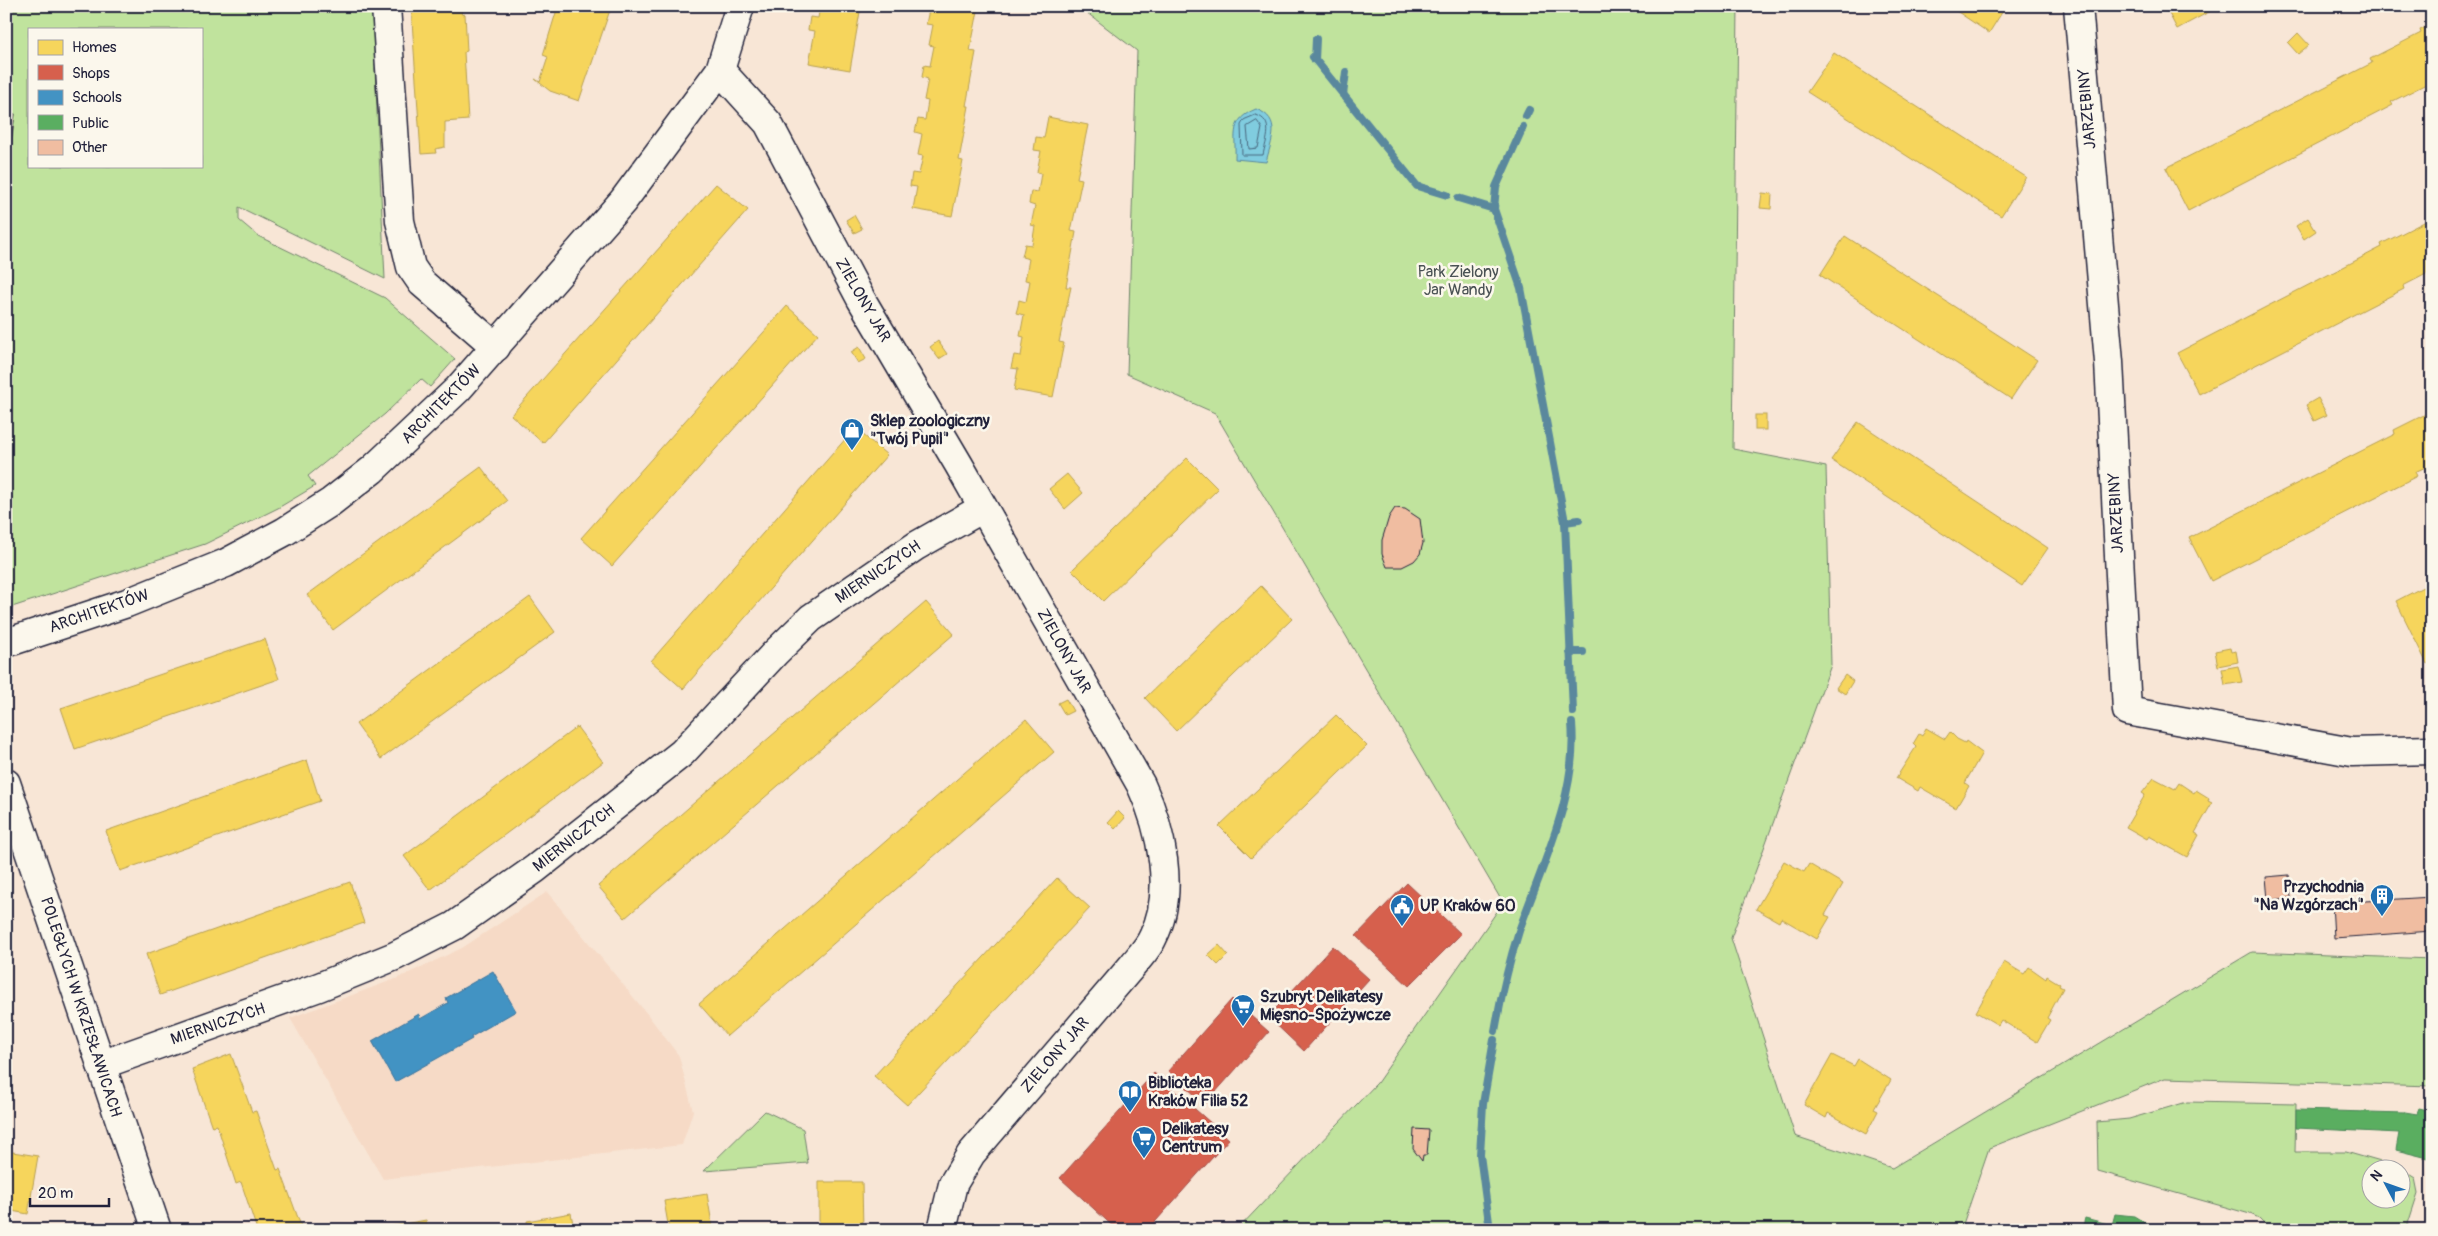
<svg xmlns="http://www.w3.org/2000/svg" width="2438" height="1236" viewBox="0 0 2438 1236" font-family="Pangolin,sans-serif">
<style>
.built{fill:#f6dac6}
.green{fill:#c0e39d;stroke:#71826c;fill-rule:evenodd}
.water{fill:#80ccdf;stroke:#5a889d}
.homes{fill:#f6d55c;stroke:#b69f52}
.shops{fill:#d6604d;stroke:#a04d48}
.schools{fill:#4393c3;stroke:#39719a}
.public{fill:#5aae61;stroke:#498456}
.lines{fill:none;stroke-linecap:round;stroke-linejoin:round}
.shore{stroke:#48667d;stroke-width:1}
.stream{stroke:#5a889d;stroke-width:8}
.building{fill:#f0bda1;stroke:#22223b}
.minor-casing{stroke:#22223b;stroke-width:31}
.minor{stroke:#fbf7ec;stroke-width:28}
.labels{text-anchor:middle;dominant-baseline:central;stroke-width:5;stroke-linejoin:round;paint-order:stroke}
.street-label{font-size:16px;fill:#22223b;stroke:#fbf7ec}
.park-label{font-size:16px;fill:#4a5254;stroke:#fbf7ec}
.poi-label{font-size:16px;font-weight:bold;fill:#22223b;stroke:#fbf7ec;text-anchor:start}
</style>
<rect width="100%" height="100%" fill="#f8e6d6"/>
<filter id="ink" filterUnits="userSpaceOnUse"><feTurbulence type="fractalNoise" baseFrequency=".02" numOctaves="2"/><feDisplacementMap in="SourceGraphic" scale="10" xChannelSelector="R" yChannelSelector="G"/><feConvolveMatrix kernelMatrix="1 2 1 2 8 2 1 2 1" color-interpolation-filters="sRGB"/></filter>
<g filter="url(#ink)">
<!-- built -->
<polygon class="built" points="547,892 648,1015 679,1056 693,1111 682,1145 383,1179 290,1018 398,978 462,948"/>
<!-- green -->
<g class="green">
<path d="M6 6H372L385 279 239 207V220L258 236 385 298 455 359 430 387 421 379 385 414 308 476 315 486 278 508 205 544 6 609ZM29 29H201V166H29Z"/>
<polygon points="1078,6 1738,6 1733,449 1826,467 1831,665 1731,938 1795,1136 1892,1168 2252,952 2432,959 2432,1086 2165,1078 1989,1148 1961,1230 1237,1230 1377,1083 1503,903 1215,413 1127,374 1137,51"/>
<path d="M2187 1102 2296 1104 2295 1152H2346L2398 1167 2415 1178 2418 1193 2406 1230H2271L2259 1218 2250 1214 2098 1171 2097 1122 2129 1119ZM2370 1168H2400V1198H2370Z"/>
<polygon points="765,1111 803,1129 808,1163 704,1171"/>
</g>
<!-- water -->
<path class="water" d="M1256 109C1283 119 1271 141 1266 162L1235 159C1236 134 1229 120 1256 109Z"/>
<!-- homes -->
<g class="homes">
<polygon points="411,6 461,6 462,15 465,14 467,51 464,52 468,120 445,122 445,147 435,149 436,153 421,154"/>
<polygon points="558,6 615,6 613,11 610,10 579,101 550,91 535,79 540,82 548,57 543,55"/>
<polygon points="820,6 861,6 850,70 809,63 815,31 808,30 810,17 818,18"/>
<polygon points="936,6 979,6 970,51 976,52 966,106 969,106 959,160 963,161 952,216 913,209 917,187 910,186 912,173 919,174 923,156 918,155 922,134 915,132 918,119 925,120 928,101 924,100 928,79 922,77 924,65 930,66 934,46 929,45 933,25 926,24 929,10 935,11"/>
<polygon points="1949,6 2006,6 1989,33"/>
<polygon points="2165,6 2220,6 2177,29"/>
<polygon points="2432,24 2432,81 2391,102 2393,105 2188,211 2166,168 2372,63 2370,59 2421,33 2420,30"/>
<polygon points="2298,33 2309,45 2298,54 2288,43"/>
<polygon points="1834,53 2026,177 2001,216 1807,92"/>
<polygon points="1048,117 1088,125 1077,178 1082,179 1071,231 1076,232 1066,287 1071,287 1059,342 1064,343 1053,397 1014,390 1018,369 1011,368 1014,355 1021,356 1024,337 1020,336 1024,315 1016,313 1018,306 1019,300 1026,302 1030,281 1025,280 1029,259 1022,257 1025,244 1032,245 1035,226 1031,225 1035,206 1029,204 1031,191 1038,192 1041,173 1037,172 1041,151 1034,150 1036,137 1044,138"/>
<polygon points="716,184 748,210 543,443 511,415"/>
<polygon points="1762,193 1772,194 1771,209 1760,208"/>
<polygon points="854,215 862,229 854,233 846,220"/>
<polygon points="2308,218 2316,231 2304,239 2296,226"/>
<polygon points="2432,218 2432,271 2403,286 2404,289 2199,394 2177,353 2382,247 2381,244"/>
<polygon points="1845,236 2037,360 2011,399 1820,275"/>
<polygon points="787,306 818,334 612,566 581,538"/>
<polygon points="938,341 947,354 939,359 930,347"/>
<polygon points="859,347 866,359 858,363 851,352"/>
<polygon points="2318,398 2327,415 2314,421 2306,405"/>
<polygon points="2432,411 2432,464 2415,472 2417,476 2211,581 2189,538 2395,434 2394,430"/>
<rect x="1755" y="415" width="11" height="15"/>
<polygon points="1858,422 2048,548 2022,586 1831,460"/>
<polygon points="855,428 887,455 683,689 651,661"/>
<polygon points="1187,458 1218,489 1103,601 1072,570"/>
<polygon points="481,467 507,501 333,630 307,595"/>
<polygon points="1067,474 1083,493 1065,509 1049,489"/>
<polygon points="1261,586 1292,619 1176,731 1145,698"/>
<polygon points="2423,587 2426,593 2432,590 2432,661 2427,664 2396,601"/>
<polygon points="530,597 555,632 381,759 356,724"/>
<polygon points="926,602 954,634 625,918 598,886"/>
<polygon points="265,639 279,679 75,749 61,708"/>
<polygon points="2230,648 2231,652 2236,651 2238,662 2218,666 2215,651"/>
<polygon points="2238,666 2242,682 2225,685 2222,669"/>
<polygon points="1845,675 1853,681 1845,694 1836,688"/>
<polygon points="1066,699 1073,711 1065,715 1058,703"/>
<polygon points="1336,715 1367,746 1251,858 1219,826"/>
<polygon points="1026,719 1054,752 727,1036 699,1004"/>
<polygon points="577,727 603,762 430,890 404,856"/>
<polygon points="1926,728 1945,739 1950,732 1957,739 1965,743 1966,741 1982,753 1965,783 1969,786 1956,808 1920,787 1918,791 1896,778 1916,747 1913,744 1919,734 1922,736"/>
<polygon points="307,760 320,801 120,871 106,831"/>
<polygon points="2154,778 2175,789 2179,783 2194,793 2196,790 2209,798 2208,801 2212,803 2195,833 2199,835 2187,857 2149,836 2147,839 2126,827 2145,795 2142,793"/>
<polygon points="1118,811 1125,818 1115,829 1108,822"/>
<polygon points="1784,861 1804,872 1809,864 1843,884 1825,915 1830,917 1817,939 1781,918 1779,922 1756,909"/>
<polygon points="1057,878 1090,908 907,1105 874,1076"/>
<polygon points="350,882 364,923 160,995 146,954"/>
<polygon points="1219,945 1228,955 1218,965 1208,955"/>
<polygon points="2004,962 2024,974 2029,967 2046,979 2047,976 2060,984 2059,986 2063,988 2047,1018 2050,1020 2037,1042 2001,1020 1998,1025 1976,1012"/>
<polygon points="231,1054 252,1112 256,1111 277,1170 280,1169 301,1226 305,1225 306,1230 257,1230 241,1182 236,1184 217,1125 212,1127 192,1069"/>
<polygon points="1832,1055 1854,1066 1858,1059 1891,1080 1874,1109 1878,1111 1866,1134 1828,1113 1826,1118 1804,1105"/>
<polygon points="6,1151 38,1156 28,1214 6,1210"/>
<polygon points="819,1182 862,1182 863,1230 819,1230"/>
<polygon points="707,1194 713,1230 669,1230 664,1201"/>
<polygon points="571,1213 574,1230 528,1230 527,1221"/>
<polygon points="426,1220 428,1230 383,1230 383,1228"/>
</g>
<!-- shops -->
<g class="shops">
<polygon points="1407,883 1461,934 1409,986 1356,936"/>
<polygon points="1333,946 1369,979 1304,1051 1268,1017"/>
<polygon points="1232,999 1269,1032 1205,1104 1168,1071"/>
<polygon points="1154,1073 1229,1139 1148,1230 1117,1230 1060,1178"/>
</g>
<!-- schools -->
<polygon class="schools" points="493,971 516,1011 471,1037 472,1039 395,1082 372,1041 419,1014 420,1019 448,1003 446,998"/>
<!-- public -->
<g class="public">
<polygon points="2419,1109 2432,1112 2432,1159 2396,1150 2399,1133 2296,1128 2296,1110 2405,1113 2405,1112 2417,1114"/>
<polygon points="2115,1214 2134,1216 2157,1230 2082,1230 2085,1218 2112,1225"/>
</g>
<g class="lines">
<!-- shore -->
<g class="shore">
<path d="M1256 115C1275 121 1266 140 1263 155H1242L1241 125 1244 120Z"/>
<polygon points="1257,121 1262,128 1258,148 1249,149 1247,127"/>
</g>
<!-- stream -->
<g class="stream">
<polyline points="1313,57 1417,186 1447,195"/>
<polyline points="1315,60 1316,39"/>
<polyline points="1343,95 1346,72"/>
<polyline points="1526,116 1529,110"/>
<polyline points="1523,127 1496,187 1494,209 1521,288 1565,522 1573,712"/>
<polyline points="1458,198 1494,209"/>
<polyline points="1565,522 1579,520"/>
<polyline points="1570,652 1583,652"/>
<path d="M1495 1031C1501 997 1508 965 1519 931 1542 865 1578 795 1572 723"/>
<polyline points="1490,1230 1480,1155 1483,1104 1494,1040"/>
</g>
</g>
<!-- building -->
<g class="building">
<polygon points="11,113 15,114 10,148 6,147 6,124 8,125"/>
<polygon points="1395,508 1405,509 1420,519 1423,543 1420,554 1414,561 1402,567 1387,567 1382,554 1382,540 1389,517"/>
<polygon points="2289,875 2291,898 2268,900 2266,877"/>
<polygon points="2432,897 2432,931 2334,938 2332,903"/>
<polygon points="1414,1129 1429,1130 1427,1155 1423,1155 1422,1161 1413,1149"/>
</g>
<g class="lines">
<!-- minor casing -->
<g class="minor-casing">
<g id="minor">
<polyline points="386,6 400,221 411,267 422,283 496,347"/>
<polyline points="2078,6 2109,362 2127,711 2352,752 2432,750"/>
<path d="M720 70 768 123 861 299 959 465 1141 785C1161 828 1176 892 1153 937 1149 947 1140 956 1133 965L971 1154 953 1184 942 1230"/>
<polyline points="6,643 127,603 226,563 284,532 331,502 372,470 458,389 623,201 720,70 740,6"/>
<polyline points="6,783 157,1230"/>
<polyline points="101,1065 319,987 395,956 454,926 535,869 682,753 775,653 811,618 916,546 983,508"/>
</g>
</g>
<!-- minor -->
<use href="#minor" class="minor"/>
</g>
</g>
<!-- icons -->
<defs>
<g id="shop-pin" transform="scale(1.25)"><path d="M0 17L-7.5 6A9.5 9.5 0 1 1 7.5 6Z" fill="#1f6fb2" stroke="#fbf7ec"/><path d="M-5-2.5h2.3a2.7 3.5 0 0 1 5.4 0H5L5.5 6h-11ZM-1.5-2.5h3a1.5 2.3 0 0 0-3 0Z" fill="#fff"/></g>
<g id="building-pin" transform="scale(1.25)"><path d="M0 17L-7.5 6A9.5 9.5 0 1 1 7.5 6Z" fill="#1f6fb2" stroke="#fbf7ec"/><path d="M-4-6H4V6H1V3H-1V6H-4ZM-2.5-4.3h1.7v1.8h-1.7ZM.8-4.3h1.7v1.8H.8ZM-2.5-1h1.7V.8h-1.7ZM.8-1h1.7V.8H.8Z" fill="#fff"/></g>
<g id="civic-pin" transform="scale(1.25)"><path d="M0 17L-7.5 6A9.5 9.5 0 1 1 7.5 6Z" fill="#1f6fb2" stroke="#fbf7ec"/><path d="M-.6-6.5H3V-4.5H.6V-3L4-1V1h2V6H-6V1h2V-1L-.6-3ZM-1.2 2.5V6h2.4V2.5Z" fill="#fff"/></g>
<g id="supermarket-pin" transform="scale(1.25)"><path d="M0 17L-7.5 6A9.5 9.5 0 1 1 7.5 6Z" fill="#1f6fb2" stroke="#fbf7ec"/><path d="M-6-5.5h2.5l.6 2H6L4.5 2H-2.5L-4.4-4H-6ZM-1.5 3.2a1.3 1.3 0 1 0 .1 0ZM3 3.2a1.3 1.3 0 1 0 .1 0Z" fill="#fff"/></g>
<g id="library-pin" transform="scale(1.25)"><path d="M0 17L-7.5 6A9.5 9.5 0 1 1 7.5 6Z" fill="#1f6fb2" stroke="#fbf7ec"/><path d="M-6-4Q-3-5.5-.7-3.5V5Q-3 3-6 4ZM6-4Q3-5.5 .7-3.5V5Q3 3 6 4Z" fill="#fff"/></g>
</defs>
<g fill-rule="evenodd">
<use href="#shop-pin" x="852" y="430"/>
<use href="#building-pin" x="2382" y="896"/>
<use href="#civic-pin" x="1402" y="906"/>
<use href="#supermarket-pin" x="1243" y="1006"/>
<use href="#library-pin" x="1130" y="1092"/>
<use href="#supermarket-pin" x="1144" y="1138"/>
</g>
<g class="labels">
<!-- street labels -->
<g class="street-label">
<text transform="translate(2087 109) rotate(-95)">JARZĘBINY</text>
<text transform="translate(863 300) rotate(60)">ZIELONY JAR</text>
<text transform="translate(441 404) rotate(-45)">ARCHITEKTÓW</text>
<text transform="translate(2116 513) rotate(-93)">JARZĘBINY</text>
<text transform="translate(878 572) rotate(-34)">MIERNICZYCH</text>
<text transform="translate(99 611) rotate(-19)">ARCHITEKTÓW</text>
<text transform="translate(1064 651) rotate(61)">ZIELONY JAR</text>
<text transform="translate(574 838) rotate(-38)">MIERNICZYCH</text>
<text transform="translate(81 1007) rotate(72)">POLEGŁYCH W KRZESŁAWICACH</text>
<text transform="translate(218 1024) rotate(-19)">MIERNICZYCH</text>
<text transform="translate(1055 1055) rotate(-49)">ZIELONY JAR</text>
</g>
<!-- park labels -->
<g class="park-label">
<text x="1458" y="272">Park Zielony<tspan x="1458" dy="18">Jar Wandy</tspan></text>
</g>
<!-- poi labels -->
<g class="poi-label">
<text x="870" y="421">Sklep zoologiczny<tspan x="870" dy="18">"Twój Pupil"</tspan></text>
<text x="2364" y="887" text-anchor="end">Przychodnia<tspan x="2364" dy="18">"Na Wzgórzach"</tspan></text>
<text x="1420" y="906">UP Kraków 60</text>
<text x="1260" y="997">Szubryt Delikatesy<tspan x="1260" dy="18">Mięsno-Spożywcze</tspan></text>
<text x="1148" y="1083">Biblioteka<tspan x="1148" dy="18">Kraków Filia 52</tspan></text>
<text x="1162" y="1129">Delikatesy<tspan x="1162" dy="18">Centrum</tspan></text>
</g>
</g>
<!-- margin -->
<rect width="2438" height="1236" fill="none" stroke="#fbf7ec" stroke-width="25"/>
<rect x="12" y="12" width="2413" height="1211" fill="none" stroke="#22223b" stroke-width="2" filter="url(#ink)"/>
<!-- legend -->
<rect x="28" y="28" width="175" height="140" fill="#fbf7ec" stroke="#a4a2a5"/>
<rect x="38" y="40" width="25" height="15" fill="#f6d55c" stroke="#a4a2a5"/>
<text x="72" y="52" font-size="15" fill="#22223b">Homes</text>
<rect x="38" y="65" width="25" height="15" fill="#d6604d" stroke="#a4a2a5"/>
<text x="72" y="78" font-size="15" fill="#22223b">Shops</text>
<rect x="38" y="90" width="25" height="15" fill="#4393c3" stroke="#a4a2a5"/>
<text x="72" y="102" font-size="15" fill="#22223b">Schools</text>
<rect x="38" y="115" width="25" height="15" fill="#5aae61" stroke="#a4a2a5"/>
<text x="72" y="128" font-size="15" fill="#22223b">Public</text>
<rect x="38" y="140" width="25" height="15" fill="#f0bda1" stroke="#a4a2a5"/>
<text x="72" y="152" font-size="15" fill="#22223b">Other</text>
<!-- north arrow -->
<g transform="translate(2386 1184) rotate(311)"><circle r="24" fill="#fbf7ec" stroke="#a4a2a5"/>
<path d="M0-4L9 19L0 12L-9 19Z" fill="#1f6fb2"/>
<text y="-8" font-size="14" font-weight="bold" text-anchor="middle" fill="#22223b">N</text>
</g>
<!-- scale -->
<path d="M30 1198v8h79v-8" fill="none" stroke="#22223b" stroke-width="2.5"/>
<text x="38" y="1198" font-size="15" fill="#22223b" stroke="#fbf7ec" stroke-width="4" paint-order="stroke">20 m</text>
</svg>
